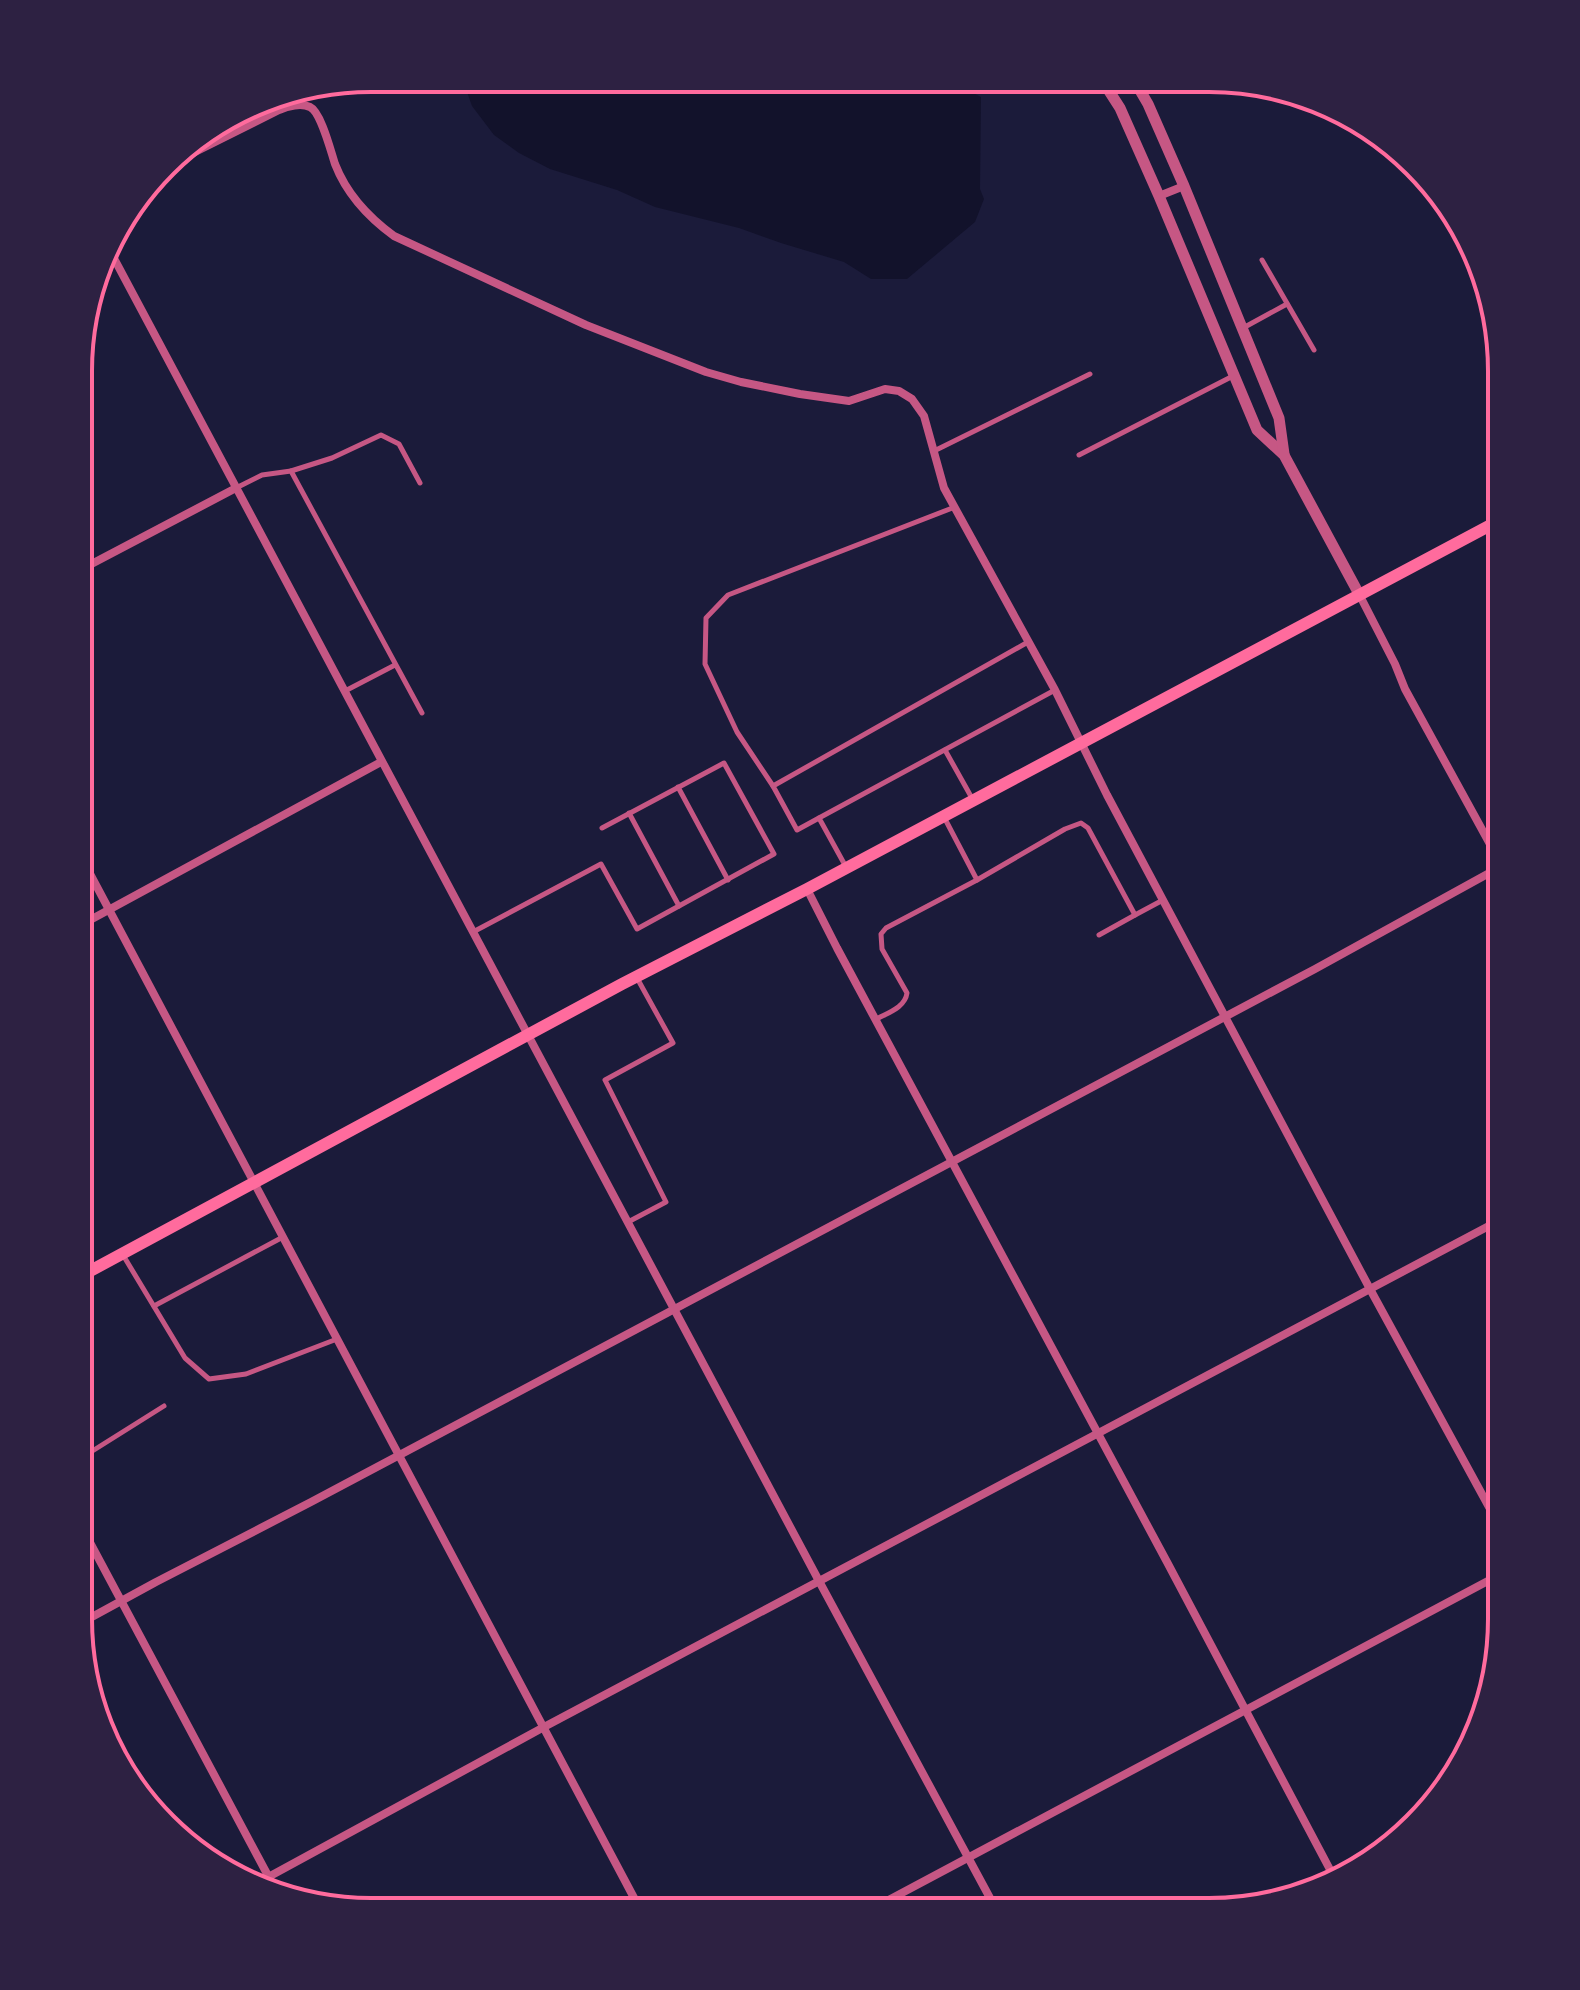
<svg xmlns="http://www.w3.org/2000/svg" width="1580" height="1990" viewBox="0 0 1580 1990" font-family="Ubuntu,sans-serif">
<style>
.water{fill:#12122b}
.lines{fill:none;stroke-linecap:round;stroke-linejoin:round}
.service{stroke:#c65784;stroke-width:5}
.minor{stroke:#c65784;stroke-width:8}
.tertiary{stroke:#c65784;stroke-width:11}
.secondary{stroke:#ff6b9d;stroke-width:12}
.rim{fill:none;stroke:#ff6b9d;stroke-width:4}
</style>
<rect width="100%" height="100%" fill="#1b1b3a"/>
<!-- water -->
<polygon class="water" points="462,78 949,80 981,97 980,189 984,199 975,222 907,279 871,279 844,262 781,243 739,228 655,207 617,190 550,169 519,153 494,135 472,106"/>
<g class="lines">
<!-- service -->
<g class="service">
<polyline points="1109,89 1124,80"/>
<polyline points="291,91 291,105"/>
<polyline points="1262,260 1314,350"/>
<polyline points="1243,328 1287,304"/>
<polyline points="934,451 1090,374"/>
<polyline points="1079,455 1233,376"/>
<polyline points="291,471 332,458 381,435 399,444 420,483"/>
<polyline points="236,488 262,475 291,471 422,713"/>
<polyline points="345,691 395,665"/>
<polyline points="945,750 973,800"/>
<polyline points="773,786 737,732 705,664 706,618 728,595 955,507"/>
<polyline points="678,787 728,880"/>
<polyline points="629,813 679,906"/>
<polyline points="819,818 797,830 773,786 1028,642"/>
<polyline points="846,867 819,818 1055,690"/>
<polyline points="977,880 1065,829 1081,823 1088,828 1135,915 1163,900"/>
<polyline points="473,932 601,864 637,929 774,854 724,763 602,828"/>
<polyline points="1099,935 1135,915"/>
<path d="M875 1020C887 1013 905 1008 907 993L882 949 881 934 886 928 977 880 944 817"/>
<polyline points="628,1222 666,1202 605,1080 673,1043 637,978"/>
<polyline points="123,1255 185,1358 209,1379 246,1374 337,1339"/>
<polyline points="154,1306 283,1237"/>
<polyline points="78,1460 164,1406"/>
</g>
<!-- minor -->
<g class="minor">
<path d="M165 167 279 110C288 106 301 103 310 107 321 112 331 152 335 164 347 195 368 217 394 236L586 325 706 372 741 382 800 394 849 401 885 389 899 391 912 399 924 416 944 488 1055 690 1107 795 1370 1289 1501 1529"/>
<polyline points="1159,196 1184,186"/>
<polyline points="109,249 819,1581 997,1911"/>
<polyline points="80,570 236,488"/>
<polyline points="1359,594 1395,664 1405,689 1502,866"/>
<polyline points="80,855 641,1911"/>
<polyline points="807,889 837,948 1167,1562 1335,1879"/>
<polyline points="79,926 381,762"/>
<polyline points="78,1520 273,1885"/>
<polyline points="79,1624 156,1582 311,1502 1315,969 1502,866"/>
<polyline points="261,1881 544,1727 1502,1219"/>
<polyline points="868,1911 1501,1574"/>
</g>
<!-- tertiary -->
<g class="tertiary">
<polyline points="1102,80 1120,108 1159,196 1257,430 1284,455 1359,594"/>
<polyline points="1134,80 1148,104 1184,186 1279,418 1284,454"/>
</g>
<!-- secondary -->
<polyline class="secondary" points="79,1277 622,984 807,889 1502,519"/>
</g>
<!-- crop -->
<path d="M0 0H1580V1990H0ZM371 92H1209A279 279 0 0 1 1488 371V1619A279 279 0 0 1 1209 1898H371A279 279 0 0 1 92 1619V371A279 279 0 0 1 371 92Z" fill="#2d2142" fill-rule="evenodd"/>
<path class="rim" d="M371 92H1209A279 279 0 0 1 1488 371V1619A279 279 0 0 1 1209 1898H371A279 279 0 0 1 92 1619V371A279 279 0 0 1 371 92Z"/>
</svg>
